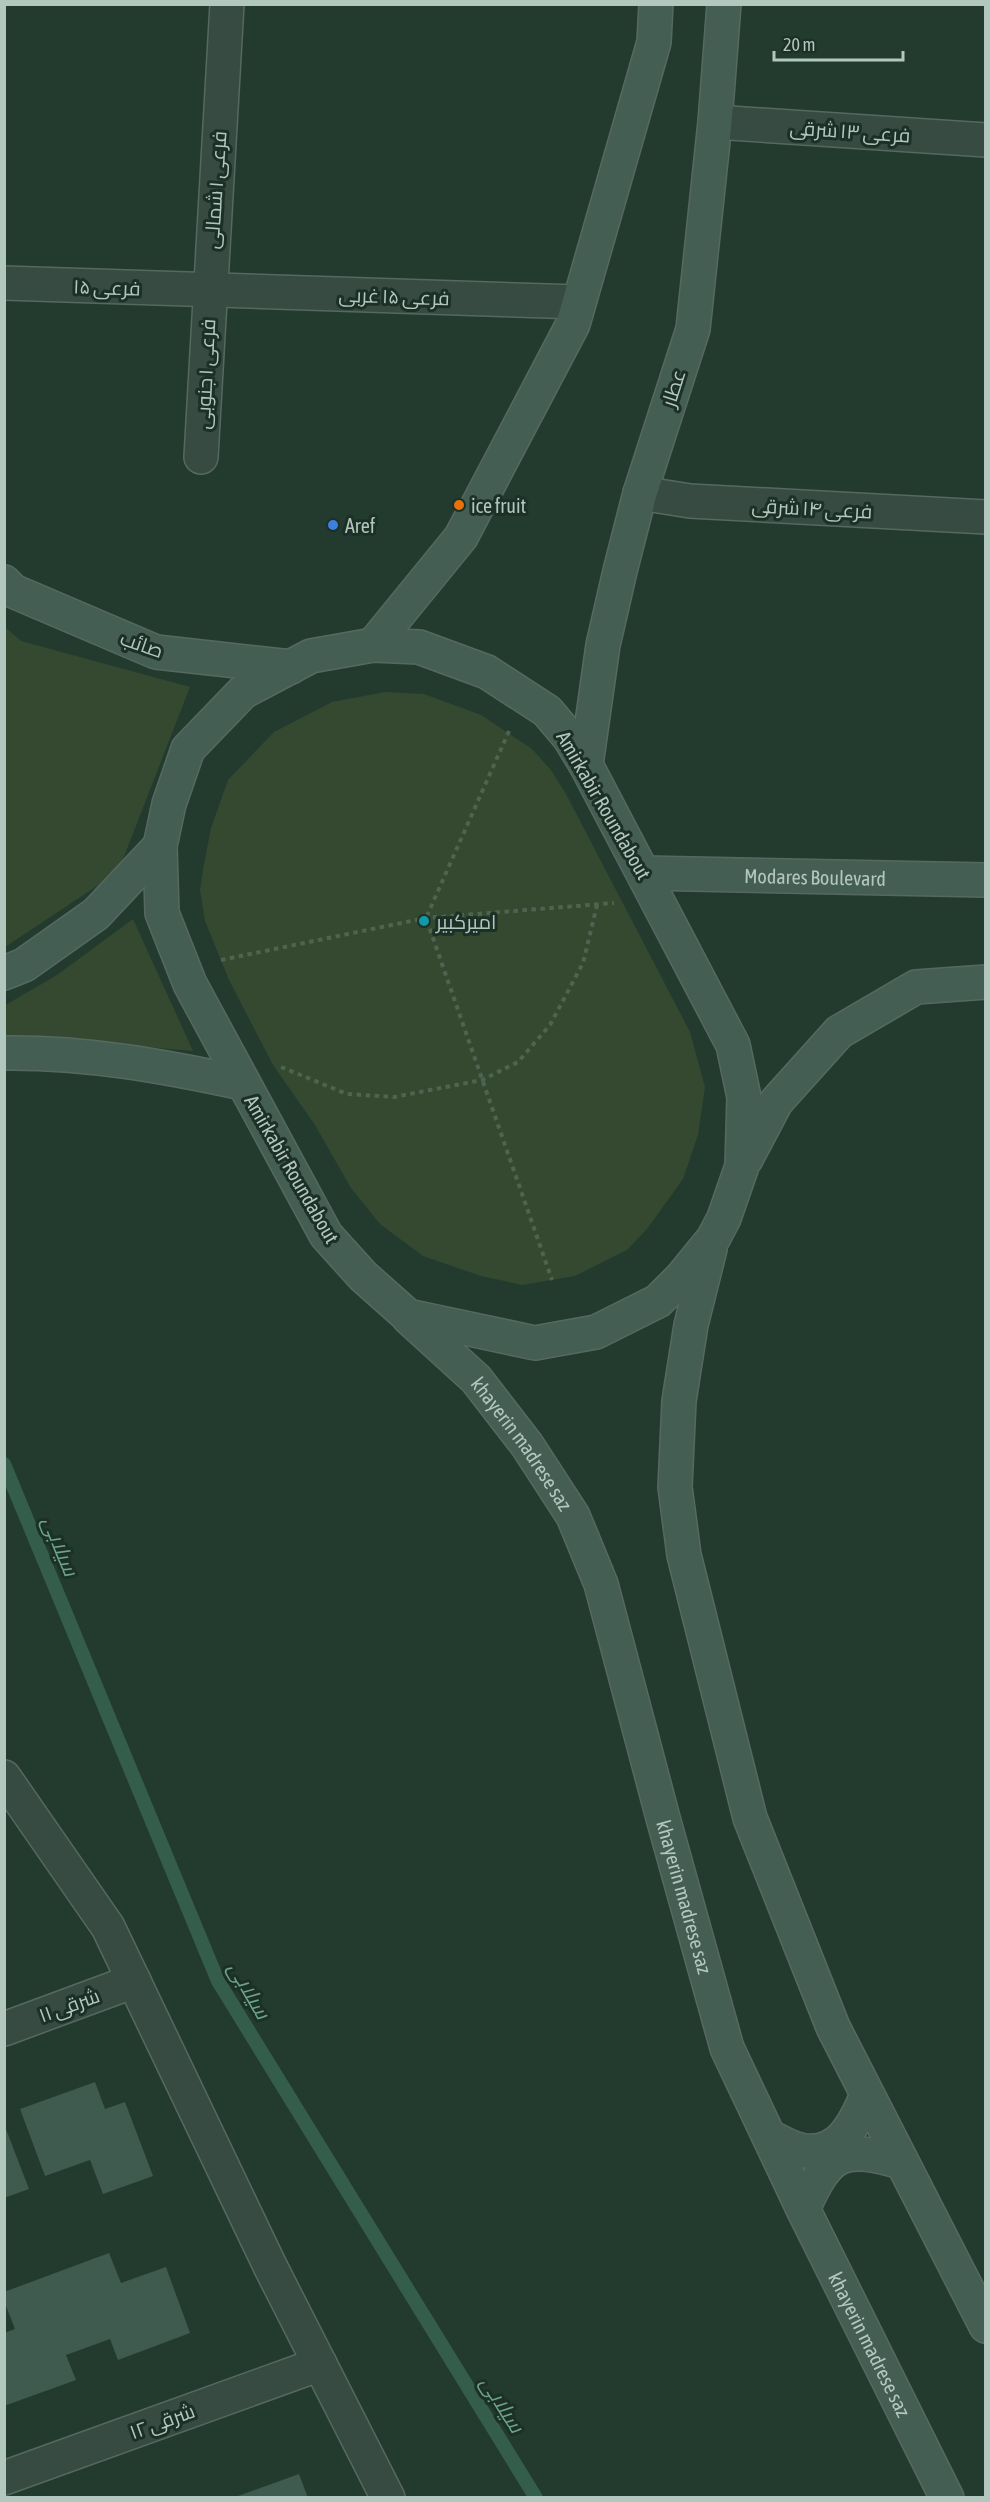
<svg xmlns="http://www.w3.org/2000/svg" width="990" height="2502" viewBox="0 0 990 2502" font-family="'Asap Condensed',Cairo,sans-serif">
<style>
.grass{fill:#344930}
.lines{fill:none;stroke-linecap:round;stroke-linejoin:round}
.stream{stroke:#345e4b;stroke-width:14}
.building{fill:#3f5a4e}
.minor-casing{stroke:#556960;stroke-width:36}
.secondary-casing{stroke:#556960;stroke-width:36}
.path{stroke:#4e6451;stroke-width:4;stroke-dasharray:4.5 4.5;stroke-linecap:butt}
.minor{stroke:#374b42;stroke-width:33}
.secondary{stroke:#455e53;stroke-width:33}
.food-dot{fill:#e8710a;stroke:#1c3027;stroke-width:2}
.shop-dot{fill:#3f7fe0;stroke:#1c3027;stroke-width:2}
.culture-dot{fill:#0f9aa8;stroke:#1c3027;stroke-width:2}
.labels{text-anchor:middle;dominant-baseline:central;stroke-width:6;stroke-linejoin:round;paint-order:stroke}
.street-label{font-size:20px;fill:#b2c7be;stroke:#1c3027}
.poi-label{font-size:20px;fill:#b2c7be;stroke:#1c3027;text-anchor:start}
.water-label{font-size:21px;font-style:italic;fill:#6ca58a;stroke:#1c3027}
</style>
<rect width="100%" height="100%" fill="#233b2f"/>
<!-- grass -->
<g class="grass">
<polygon points="5,627 21,641 190,687 118,872 5,947"/>
<polygon points="385,692 424,694 481,715 532,749 551,770 566,794 690,1032 705,1087 698,1135 683,1179 647,1229 627,1250 575,1276 522,1285 481,1276 423,1256 380,1224 351,1188 315,1125 273,1065 229,980 205,921 200,890 204,864 211,828 228,780 274,732 332,702"/>
<polygon points="133,919 193,1051 5,1035 4,1006 57,975"/>
</g>
<g class="lines">
<!-- stream -->
<polyline class="stream" points="4,1464 218,1981 536,2498"/>
</g>
<!-- building -->
<g class="building">
<polygon points="95,2082 105,2109 125,2102 153,2176 103,2194 90,2160 45,2176 20,2109"/>
<polygon points="4,2124 29,2189 4,2198"/>
<polygon points="109,2253 121,2283 166,2267 190,2333 118,2360 110,2339 66,2355 76,2380 4,2406 4,2333 15,2329 4,2301 4,2292"/>
<polygon points="299,2474 308,2498 235,2498 235,2497"/>
</g>
<g class="lines">
<!-- minor casing -->
<g class="minor-casing">
<g id="minor">
<polyline points="715,122 986,140"/>
<polyline points="4,283 579,302"/>
<polyline points="201,457 227,4"/>
<polyline points="640,493 690,501 986,517"/>
<polyline points="4,1777 108,1927 270,2266 388,2498"/>
<polyline points="4,2029 134,1981"/>
<polyline points="4,2478 320,2364"/>
</g>
</g>
<!-- secondary casing -->
<g class="secondary-casing">
<g id="secondary">
<polyline points="4,582 13,591 156,652 291,667"/>
<polygon points="373,645 419,647 487,672 547,711 569,737 586,765 733,1045 744,1097 742,1166 724,1218 713,1239 682,1277 658,1301 596,1332 535,1343 408,1316 363,1276 326,1235 190,984 162,913 160,846 169,804 188,749 243,692 311,656"/>
<polyline points="373,645 461,537 573,324 654,42 656,4"/>
<polyline points="586,765 603,645 620,571 640,493 693,329 715,122 724,4"/>
<path id="s1" d="M644 873 986 880"/>
<polyline points="4,973 24,965 96,914 160,846"/>
<path d="M4 1053C85 1052 163 1066 242 1083"/>
<polyline points="746,1159 776,1102 839,1032 916,987 986,982"/>
<polyline points="710,1249 691,1325 679,1401 675,1487 684,1555 750,1818 833,2027 986,2326"/>
<path id="s2" d="M409 1318 476 1379 527 1445 573 1516 601 1584 663 1818 727 2048 803 2209 947 2498"/>
<path d="M770 2137C779 2141 790 2148 800 2150 838 2159 855 2124 867 2095"/>
<path d="M803 2209C829 2152 841 2145 901 2162"/>
</g>
</g>
<!-- path -->
<g class="path">
<polyline points="509,731 426,918 552,1280"/>
<polyline points="221,960 426,918 614,903"/>
<polyline points="281,1067 347,1094 394,1097 482,1080 518,1062 550,1025 583,963 597,905"/>
</g>
<!-- minor -->
<use href="#minor" class="minor"/>
<!-- secondary -->
<use href="#secondary" class="secondary"/>
</g>
<!-- markers -->
<circle class="food-dot" cx="459" cy="505" r="6"/>
<circle class="shop-dot" cx="333" cy="525" r="6"/>
<circle class="culture-dot" cx="424" cy="921" r="6"/>
<g class="labels">
<!-- street labels -->
<g class="street-label">
<text transform="translate(850 131) rotate(4)">فرعی ۱۳ شرقی</text>
<text transform="translate(215 190) rotate(-86)">فرعی ۱ شمالی</text>
<text transform="translate(107 287) rotate(2)">فرعی ۱۵</text>
<text transform="translate(394 296) rotate(2)">فرعی ۱۵ غربی</text>
<text transform="translate(205 374) rotate(-87)">فرعی ۱ جنوبی</text>
<text transform="translate(673 388) rotate(-72)">عطار</text>
<text transform="translate(812 508) rotate(3)">فرعی ۱۴ شرقی</text>
<text transform="translate(142 644) rotate(19)">صائب</text>
<text transform="translate(604 805) rotate(60)">Amirkabir Roundabout</text>
<text stroke="none"><textPath href="#s1" startOffset="171">Modares Boulevard</textPath></text>
<text transform="translate(292 1169) rotate(60)">Amirkabir Roundabout</text>
<text stroke="none"><textPath href="#s2" startOffset="170">khayerin madrese saz</textPath></text>
<text stroke="none"><textPath href="#s2" startOffset="656">khayerin madrese saz</textPath></text>
<text transform="translate(69 2005) rotate(-20)">۱۱ شرقی</text>
<text stroke="none"><textPath href="#s2" startOffset="1142">khayerin madrese saz</textPath></text>
<text transform="translate(162 2421) rotate(-20)">۱۲ شرقی</text>
</g>
<!-- poi labels -->
<g class="poi-label">
<text x="471" y="505">ice fruit</text>
<text x="345" y="525">Aref</text>
<text x="436" y="921">امیرکبیر</text>
</g>
<!-- water labels -->
<g class="water-label">
<text transform="translate(61 1546) rotate(68)">سیلابی</text>
<text transform="translate(250 1990) rotate(60)">سیلابی</text>
<text transform="translate(503 2404) rotate(58)">سیلابی</text>
</g>
</g>
<!-- border -->
<rect width="990" height="2502" fill="none" stroke="#b2c7be" stroke-width="12"/>
<!-- scale -->
<path d="M774 51v9h129v-9" fill="none" stroke="#b2c7be" stroke-width="3"/>
<text x="783" y="51" font-size="18" fill="#b2c7be" stroke="#1c3027" stroke-width="4.5" paint-order="stroke">20 m</text>
</svg>
